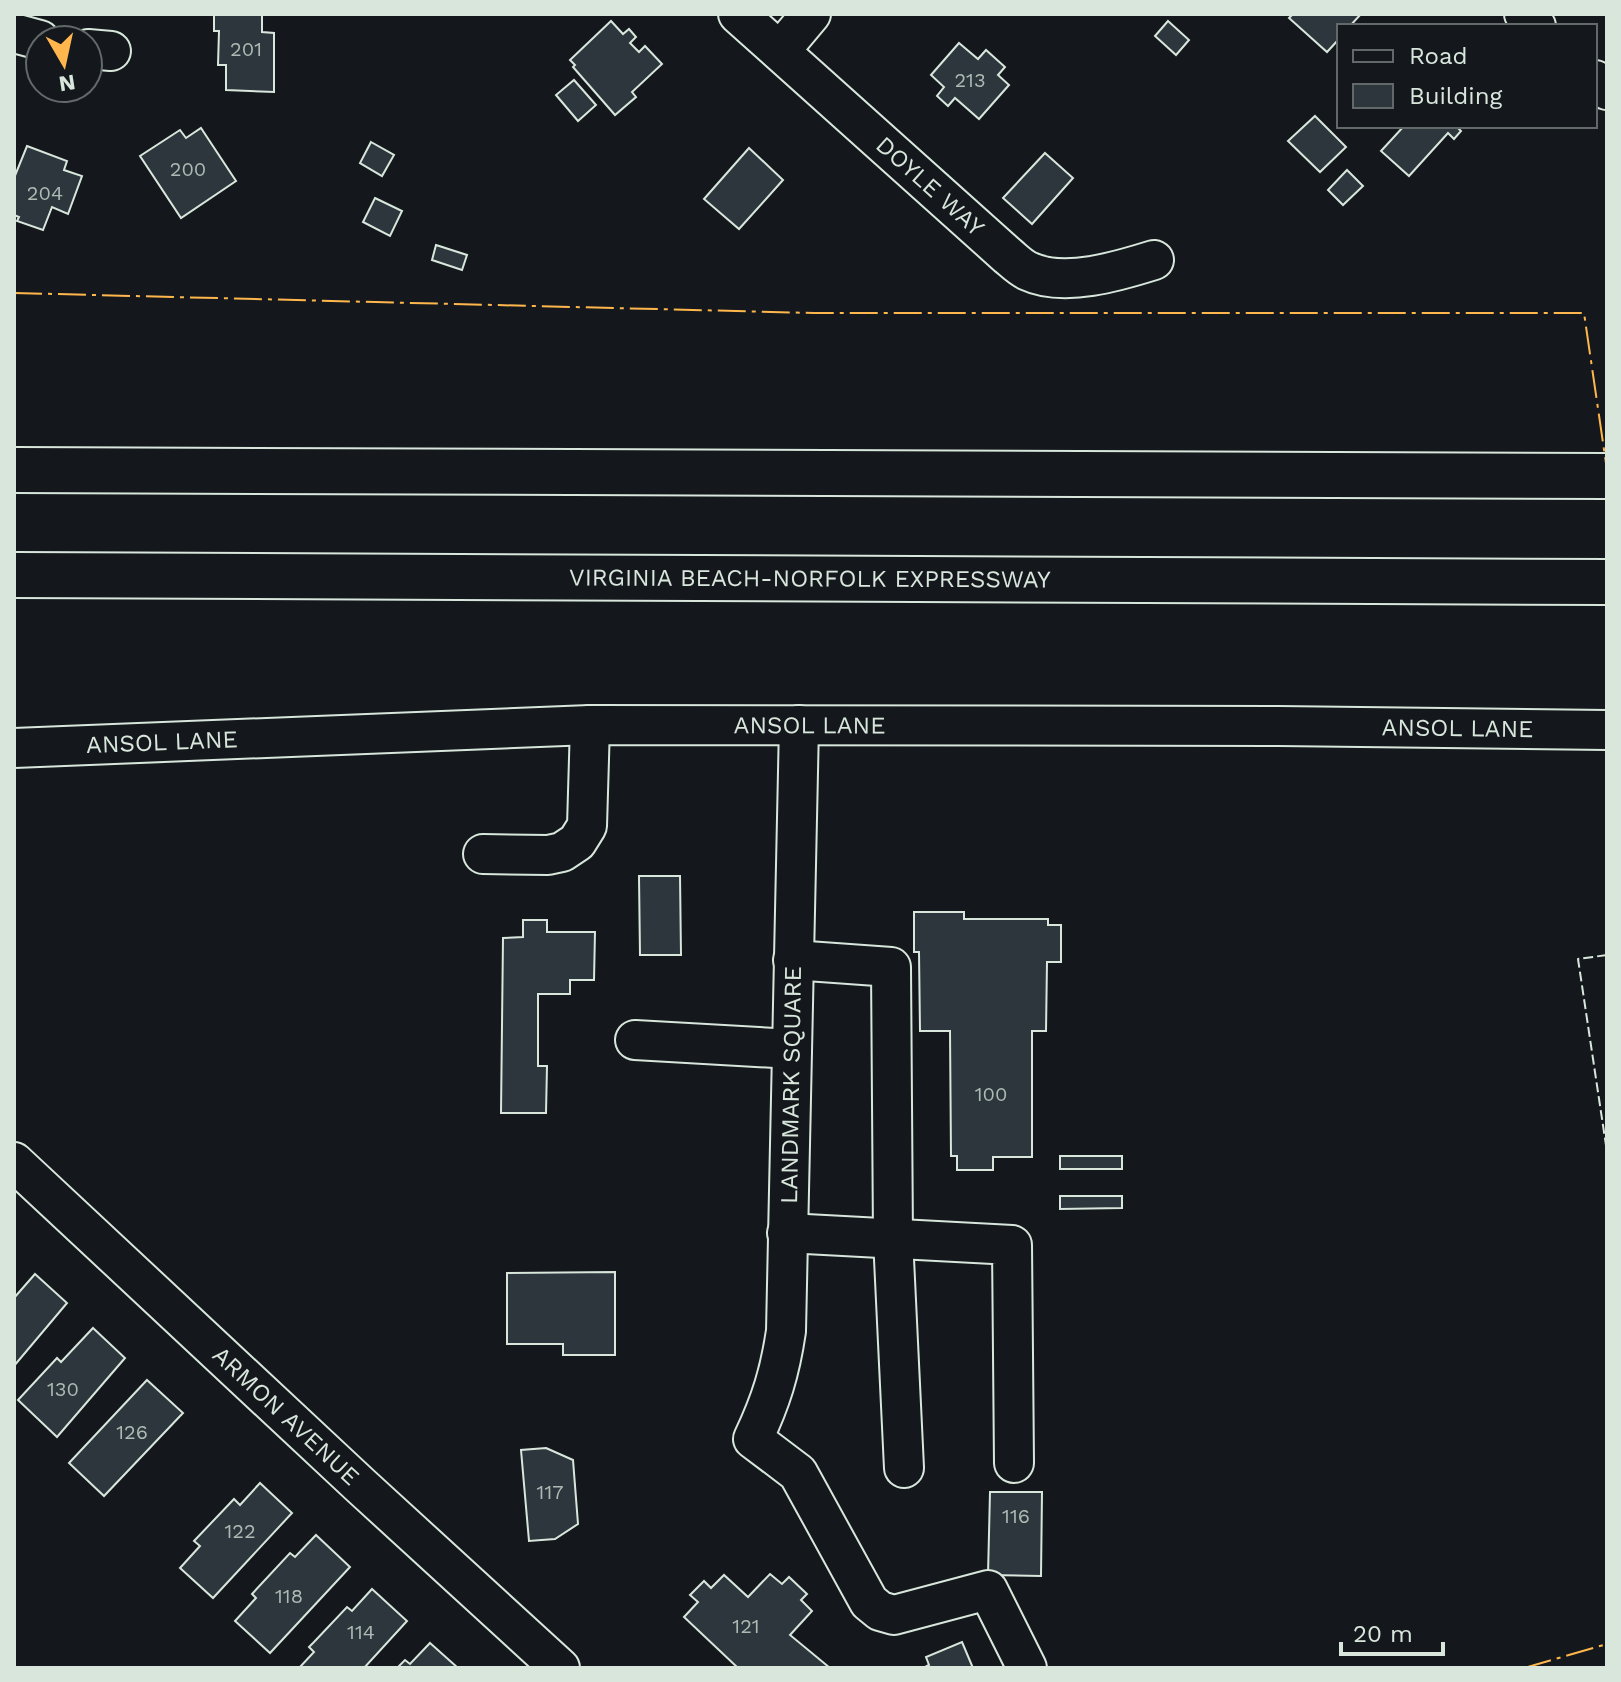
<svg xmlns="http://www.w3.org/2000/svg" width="1621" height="1682" viewBox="0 0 1621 1682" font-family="'Work Sans',sans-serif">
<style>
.building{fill:#2c363c;stroke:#d8e6dc;stroke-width:2}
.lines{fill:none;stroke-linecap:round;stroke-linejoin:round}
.minor-casing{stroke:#d8e6dc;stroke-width:42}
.highway-casing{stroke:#d8e6dc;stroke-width:48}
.minor{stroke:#14181c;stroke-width:38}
.highway{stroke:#14181c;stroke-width:44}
.fence{stroke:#d8e6dc;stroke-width:2;stroke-dasharray:10 4;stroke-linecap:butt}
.power{stroke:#ffb74d;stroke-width:2;stroke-dasharray:28 6 4 6;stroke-linecap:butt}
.labels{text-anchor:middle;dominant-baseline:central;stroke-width:6;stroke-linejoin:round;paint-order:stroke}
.number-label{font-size:20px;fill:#adbab4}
.street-label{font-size:24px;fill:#d8e6dc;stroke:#14181c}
</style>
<rect width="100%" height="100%" fill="#14181c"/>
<!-- building -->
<g class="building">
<polygon points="214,14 262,14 262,32 274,33 274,92 226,90 226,65 218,65 219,31 214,31"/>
<polygon points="1293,14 1361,14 1350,26 1339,26 1339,39 1327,52 1289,18"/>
<polygon points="611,21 623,34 629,29 636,37 630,43 639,52 645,46 662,64 632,92 636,97 615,115 573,67 575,65 570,60"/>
<polygon points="1168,21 1189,40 1176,55 1155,36"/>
<polygon points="959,43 978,59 986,50 1005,67 998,75 1009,85 979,119 955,98 948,106 937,96 944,87 931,75"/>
<polygon points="574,80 596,105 578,121 556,95"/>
<polygon points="1315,116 1346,147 1320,172 1288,141"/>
<polygon points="1404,126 1458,126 1457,127 1461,131 1454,139 1448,133 1409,176 1381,151"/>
<polygon points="201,128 236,181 181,218 140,156 180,130 186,138"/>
<polygon points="371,142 394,155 382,176 360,163"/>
<polygon points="27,146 67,161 64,170 82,176 68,214 52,207 43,230 17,221 19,217 14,215 14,178"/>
<polygon points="749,148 783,180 739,229 704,199"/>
<polygon points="1045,153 1073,178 1032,224 1003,198"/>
<polygon points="1347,170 1363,186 1343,205 1328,190"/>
<polygon points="375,198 402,211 390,236 363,222"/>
<polygon points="436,245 467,255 462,270 432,260"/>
<polygon points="639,876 680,876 681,955 640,955"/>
<polygon points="914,912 964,912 964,919 1048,919 1048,925 1061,925 1061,962 1047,962 1046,1031 1032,1031 1032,1157 993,1157 993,1170 957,1170 957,1156 951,1156 950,1031 920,1031 919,952 914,952"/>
<polygon points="523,920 547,920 547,932 595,932 594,980 570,980 570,994 538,994 538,1066 547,1066 546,1113 501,1113 503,938 523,937"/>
<rect x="1060" y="1156" width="62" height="13"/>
<polygon points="1060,1196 1122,1196 1122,1208 1060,1209"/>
<polygon points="615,1272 615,1355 563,1355 563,1344 507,1344 507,1273"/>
<polygon points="35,1274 67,1303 14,1366 14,1298"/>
<polygon points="93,1328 125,1358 57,1437 18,1400 57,1358 61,1362"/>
<polygon points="147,1380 183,1413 104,1496 69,1463"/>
<polygon points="546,1448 573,1460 578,1524 555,1539 529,1541 521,1450"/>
<polygon points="260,1483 292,1513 213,1598 180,1568 200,1546 194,1541 234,1499 240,1505"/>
<polygon points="990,1492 1042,1492 1041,1576 988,1575"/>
<polygon points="316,1535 350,1567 270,1653 235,1621 256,1598 252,1594 290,1553 295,1557"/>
<polygon points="770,1574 782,1584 789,1577 807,1594 801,1600 812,1611 790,1635 830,1668 738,1668 684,1617 698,1602 690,1595 704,1581 711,1588 724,1575 748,1597"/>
<polygon points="372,1589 407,1621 364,1668 299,1668 314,1652 309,1647 314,1642 347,1607 352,1611"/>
<polygon points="962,1642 973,1668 923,1668 929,1665 926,1657"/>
<polygon points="430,1643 458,1668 397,1668 405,1660 410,1664"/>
</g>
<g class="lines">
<!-- minor casing -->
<g class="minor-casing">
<g id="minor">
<path id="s1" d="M738 14 1008 256C1014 261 1021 268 1028 271 1064 288 1119 271 1154 260"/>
<polyline points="1524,14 1536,26"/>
<polyline points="14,33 40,40"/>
<polyline points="88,49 111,51"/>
<polyline points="780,51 811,14"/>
<polyline points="1595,80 1607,90"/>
<path d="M799 725 786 1331C780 1372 771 1401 753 1439L798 1473 869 1602 880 1611 894 1615 988 1590 1027 1668"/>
<path id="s2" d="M14 748 590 725 1279 726 1607 730"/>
<polyline points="483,854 548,855 562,852 577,842 587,826 590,725"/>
<polyline points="793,960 891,967 893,1238 904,1468"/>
<polyline points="635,1040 792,1049"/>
<path id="s3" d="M14 1162 360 1485 560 1668"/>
<polyline points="787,1233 1012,1245 1014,1463"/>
</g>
</g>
<!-- highway casing -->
<g class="highway-casing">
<g id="highway">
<polyline points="14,470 1607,476"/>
<path id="s4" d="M14 575 1607 582"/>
</g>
</g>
<!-- minor -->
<use href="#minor" class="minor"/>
<!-- highway -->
<use href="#highway" class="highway"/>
<!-- fence -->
<polyline class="fence" points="1607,955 1578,959 1607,1152"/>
<!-- power -->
<g class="power">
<polyline points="14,293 814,313 1584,313 1607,470"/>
<polyline points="1524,1668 1607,1644"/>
</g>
</g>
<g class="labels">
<!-- number labels -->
<g class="number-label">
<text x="246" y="49">201</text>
<text x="970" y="80">213</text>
<text x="188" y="169">200</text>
<text x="45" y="193">204</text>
<text x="991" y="1094">100</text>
<text x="63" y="1389">130</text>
<text x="132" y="1432">126</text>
<text x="550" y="1492">117</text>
<text x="1016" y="1516">116</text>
<text x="240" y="1531">122</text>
<text x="289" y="1596">118</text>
<text x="746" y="1626">121</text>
<text x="361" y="1632">114</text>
</g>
<!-- street labels -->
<g class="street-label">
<text stroke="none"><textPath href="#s1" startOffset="258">DOYLE WAY</textPath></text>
<text stroke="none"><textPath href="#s4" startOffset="796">VIRGINIA BEACH-NORFOLK EXPRESSWAY</textPath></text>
<text stroke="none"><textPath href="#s2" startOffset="796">ANSOL LANE</textPath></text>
<text stroke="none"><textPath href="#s2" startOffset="1444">ANSOL LANE</textPath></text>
<text stroke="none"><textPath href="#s2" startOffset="148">ANSOL LANE</textPath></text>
<text transform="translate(791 1085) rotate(-89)">LANDMARK SQUARE</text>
<text stroke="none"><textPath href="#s3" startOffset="372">ARMON AVENUE</textPath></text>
</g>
</g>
<!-- border -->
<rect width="1621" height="1682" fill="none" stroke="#d8e6dc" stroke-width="32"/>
<!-- legend -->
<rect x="1337" y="24" width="260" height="104" fill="#14181c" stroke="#626a69" stroke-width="2"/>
<rect x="1353" y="50" width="40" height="12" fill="#14181c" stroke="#626a69" stroke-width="2"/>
<text x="1409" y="64" font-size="24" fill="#d8e6dc">Road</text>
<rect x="1353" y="84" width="40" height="24" fill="#2c363c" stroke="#626a69" stroke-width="2"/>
<text x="1409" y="104" font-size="24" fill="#d8e6dc">Building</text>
<!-- north arrow -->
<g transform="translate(64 64) rotate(171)"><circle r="38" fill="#14181c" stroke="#626a69" stroke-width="2"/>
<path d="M0-6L14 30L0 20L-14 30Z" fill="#ffb74d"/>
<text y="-12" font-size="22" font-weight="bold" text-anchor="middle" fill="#d8e6dc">N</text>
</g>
<!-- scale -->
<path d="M1341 1642v12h102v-12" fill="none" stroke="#d8e6dc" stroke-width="4"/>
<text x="1353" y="1642" font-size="24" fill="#d8e6dc" stroke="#14181c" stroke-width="6" paint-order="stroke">20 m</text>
</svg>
